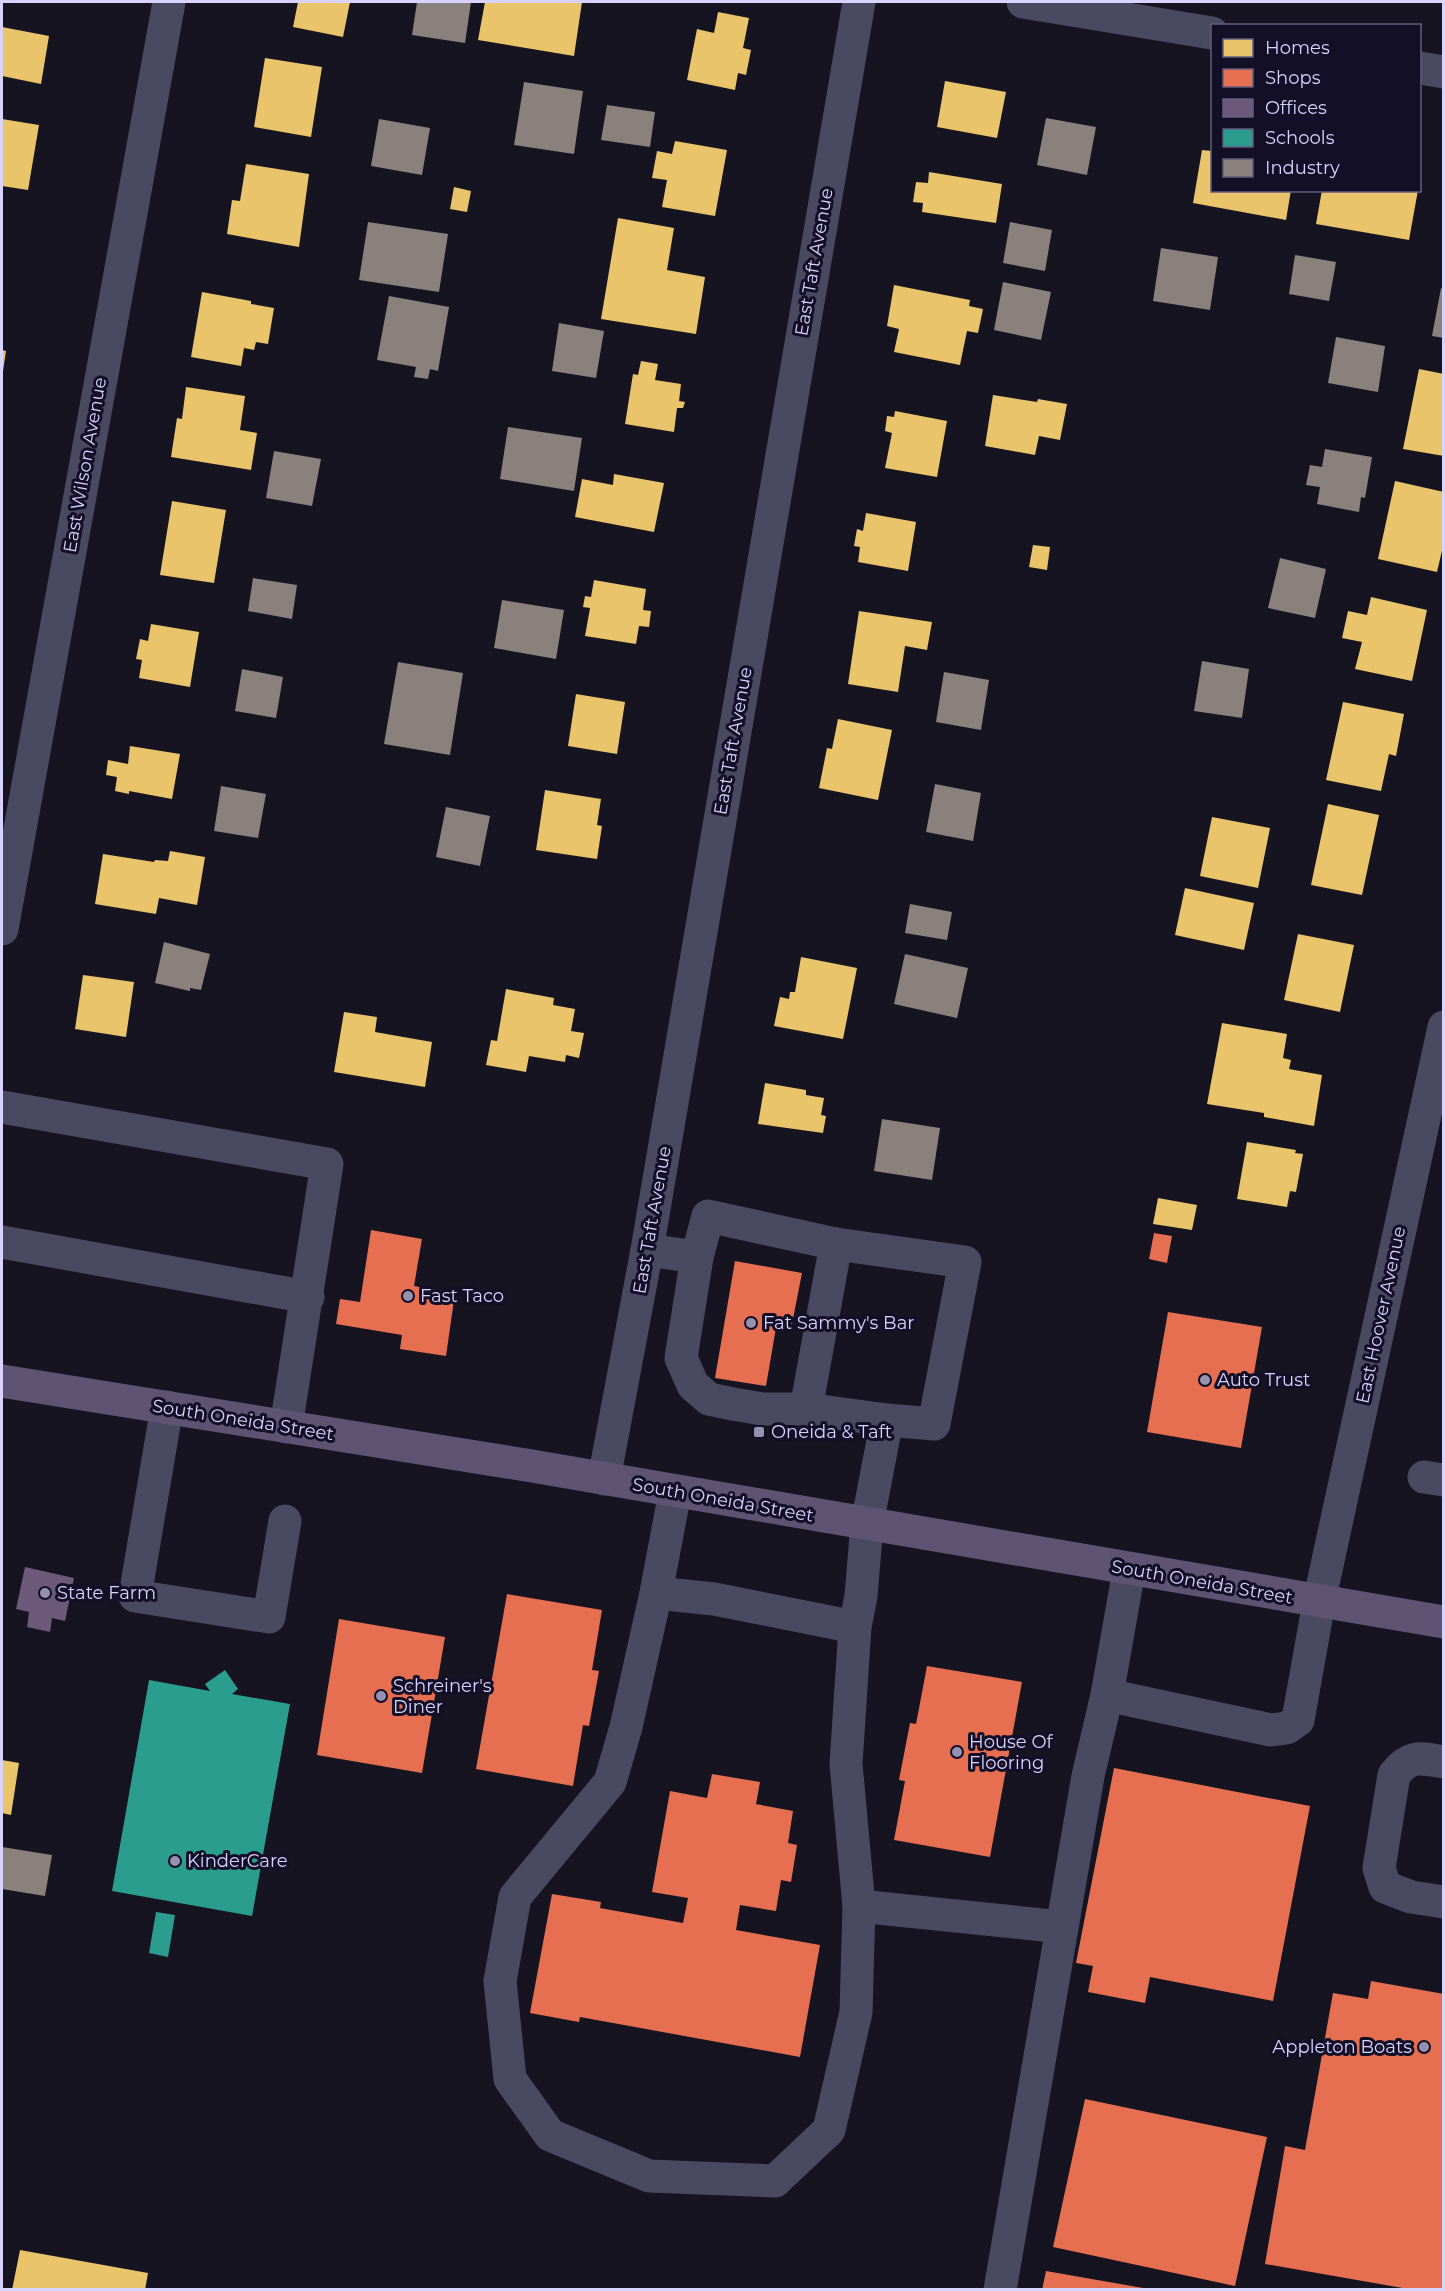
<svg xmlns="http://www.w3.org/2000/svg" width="1445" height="2291" viewBox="0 0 1445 2291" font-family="Montserrat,sans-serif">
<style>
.homes{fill:#e9c46a}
.shops{fill:#e76f51}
.offices{fill:#6d597a}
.schools{fill:#2a9d8f}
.industry{fill:#8a817c}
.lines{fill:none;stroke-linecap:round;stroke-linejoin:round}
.minor{stroke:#4a4962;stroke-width:33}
.major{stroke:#5e5373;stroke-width:33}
.poi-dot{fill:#9591b1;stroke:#130f26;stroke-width:2}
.labels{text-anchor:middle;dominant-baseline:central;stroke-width:6;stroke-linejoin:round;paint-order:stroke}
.street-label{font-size:18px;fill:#d9d4ff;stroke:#130f26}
.poi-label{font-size:18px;fill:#d9d4ff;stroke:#130f26;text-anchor:start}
</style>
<rect width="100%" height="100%" fill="#161421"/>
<!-- homes -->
<g class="homes">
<polygon points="298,2 350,2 343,37 293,27"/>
<polygon points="485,2 582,2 574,56 478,40"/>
<polygon points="718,12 749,18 743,48 751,50 746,75 738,73 735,90 687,80 697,29 714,33"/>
<polygon points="2,27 49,36 41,84 2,76"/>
<polygon points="265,58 322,67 311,137 254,127"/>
<polygon points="945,81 1006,92 997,138 937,127"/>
<polygon points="2,119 39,125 28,190 2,186"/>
<polygon points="675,141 727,150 715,216 662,207 667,180 652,178 657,151 672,154"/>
<polygon points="1202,150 1212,151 1212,190 1291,190 1286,220 1193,203"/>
<polygon points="246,164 309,174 299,247 227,234 232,200 240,201"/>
<polygon points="929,172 1002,184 996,223 922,212 923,203 913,202 916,182 928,183"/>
<polygon points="454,187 471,191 467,212 450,209"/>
<polygon points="1322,190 1418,190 1409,240 1316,224"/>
<polygon points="618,218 674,228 667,270 705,277 696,334 601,319"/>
<polygon points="894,285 970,300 969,306 983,309 978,333 967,331 960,365 894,352 899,329 887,326"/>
<polygon points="202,292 251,301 251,304 274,308 268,344 256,342 254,350 244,348 241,366 191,357"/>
<polygon points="2,350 6,351 3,371 2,371"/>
<polygon points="641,361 658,364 655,380 681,384 679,401 685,402 683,408 677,408 674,432 625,424 633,374 638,375"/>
<polygon points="1419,369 1444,374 1444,456 1403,449"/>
<polygon points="186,387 245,396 240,430 257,433 251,470 171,457 177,418 182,419"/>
<polygon points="993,395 1037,402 1038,399 1067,404 1060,440 1039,436 1035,455 985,446"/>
<polygon points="895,411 947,421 937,477 885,468 892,433 885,431 887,416 894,417"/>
<polygon points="614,474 664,483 654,532 575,517 582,479 613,485"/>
<polygon points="1395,481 1444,492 1444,542 1437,572 1378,559"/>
<polygon points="172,501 226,510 214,583 160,575"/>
<polygon points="866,513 916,522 908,571 858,562 860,547 854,546 857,529 863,531"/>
<polygon points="1033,545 1050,547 1047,570 1029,567"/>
<polygon points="594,580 646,589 643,610 651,611 649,627 639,626 636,644 585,636 590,608 583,607 585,596 591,597"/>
<polygon points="1371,597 1427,610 1412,681 1355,669 1362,642 1342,638 1348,611 1367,615"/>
<polygon points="859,611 932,622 927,650 905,646 898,692 848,684"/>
<polygon points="151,624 199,632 190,687 139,678 142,660 136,659 140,639 148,641"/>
<polygon points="576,694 625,702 617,754 568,746"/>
<polygon points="1343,702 1404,714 1396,756 1389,754 1381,791 1326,780"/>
<polygon points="838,719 892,730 878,800 819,788 827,748 832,749"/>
<polygon points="130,746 180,754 172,799 129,791 129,794 115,791 117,777 106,775 108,760 128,764"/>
<polygon points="545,790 601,799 597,825 602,826 597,859 536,850"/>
<polygon points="1328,804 1379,815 1362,895 1311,885"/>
<polygon points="1212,817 1270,828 1258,888 1200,876"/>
<polygon points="170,851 205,857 197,905 159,898 156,914 95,904 103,854 154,862 155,860 168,861"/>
<polygon points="1185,888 1254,903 1244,950 1175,935"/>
<polygon points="1298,934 1354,945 1340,1012 1284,1000"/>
<polygon points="801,957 857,968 843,1039 774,1026 780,997 789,999 790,992 795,992"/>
<polygon points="83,975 134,982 126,1037 75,1029"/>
<polygon points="506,989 554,998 553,1005 575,1009 571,1031 584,1033 579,1058 566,1055 565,1062 529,1056 526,1072 486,1065 491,1040 497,1041"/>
<polygon points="344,1012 377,1017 375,1032 432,1042 425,1087 334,1072"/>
<polygon points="1222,1023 1287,1034 1283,1058 1291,1060 1289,1069 1322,1075 1314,1126 1264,1117 1264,1113 1207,1104"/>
<polygon points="765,1083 806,1090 806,1095 824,1098 821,1115 826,1116 823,1133 758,1124"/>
<polygon points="1247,1142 1296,1150 1295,1153 1303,1154 1296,1192 1290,1191 1287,1207 1237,1199"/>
<polygon points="1158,1198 1197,1205 1192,1230 1153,1224"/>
<polygon points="2,1760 19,1763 11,1815 2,1813"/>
<polygon points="20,2250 148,2273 145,2290 12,2290"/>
</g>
<!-- shops -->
<g class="shops">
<polygon points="371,1230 422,1239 414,1286 455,1293 446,1356 400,1349 402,1335 336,1324 340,1299 360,1302"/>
<polygon points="1154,1233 1172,1236 1167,1263 1149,1259"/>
<polygon points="735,1261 802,1273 792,1324 777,1322 766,1386 715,1378"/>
<polygon points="1168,1312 1262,1327 1241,1448 1147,1432"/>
<polygon points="507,1594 602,1610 592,1670 599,1671 589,1726 583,1725 573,1786 476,1769"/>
<polygon points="339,1619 445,1637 422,1773 317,1755"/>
<polygon points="927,1666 1022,1682 990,1857 894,1840 905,1781 899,1780 910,1723 916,1724"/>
<polygon points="1114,1768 1310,1806 1273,2001 1150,1977 1145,2003 1088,1992 1093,1966 1076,1963"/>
<polygon points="712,1774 760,1782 756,1804 793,1811 788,1843 797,1845 791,1882 781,1880 776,1911 740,1905 736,1930 820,1945 800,2057 580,2017 579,2022 530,2013 552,1894 601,1902 600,1908 683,1923 688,1898 652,1892 670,1791 707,1798"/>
<polygon points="1371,1981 1444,1994 1444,2290 1414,2290 1265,2264 1285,2146 1305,2150 1333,1993 1368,1999"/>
<polygon points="1085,2099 1267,2137 1235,2286 1053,2247"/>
<polygon points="1046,2271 1143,2288 1143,2290 1042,2290"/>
</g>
<!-- offices -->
<polygon class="offices" points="25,1567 74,1578 65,1621 52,1618 50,1632 27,1627 29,1612 16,1609"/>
<!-- schools -->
<g class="schools">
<polygon points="225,1670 238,1689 232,1694 290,1704 252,1916 112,1891 149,1680 210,1691 205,1684"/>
<polygon points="156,1912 175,1915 168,1957 149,1953"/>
</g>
<!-- industry -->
<g class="industry">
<polygon points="417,2 471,2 465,43 412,35"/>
<polygon points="524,82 583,91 574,154 514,145"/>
<polygon points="607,105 655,112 650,147 601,140"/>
<polygon points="1046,118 1096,127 1087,175 1037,165"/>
<polygon points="379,119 430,128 422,175 371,166"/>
<polygon points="368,222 448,234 439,292 359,280"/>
<polygon points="1010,222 1052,230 1045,271 1003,263"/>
<polygon points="1161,248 1218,257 1210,310 1153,301"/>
<polygon points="1295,255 1336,262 1329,301 1289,294"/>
<polygon points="1003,282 1051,292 1041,340 994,330"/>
<polygon points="1441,288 1444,289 1444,338 1432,336"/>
<polygon points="389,296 449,307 438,371 430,369 428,379 414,377 416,367 377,360"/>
<polygon points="559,323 604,331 596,378 552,371"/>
<polygon points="1336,337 1385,346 1378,392 1328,383"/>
<polygon points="508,427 582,438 574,491 500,479"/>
<polygon points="1325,449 1372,457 1365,498 1361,497 1359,512 1317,504 1320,487 1306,485 1310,465 1322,467"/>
<polygon points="274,451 321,459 312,506 266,498"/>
<polygon points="1280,558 1326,569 1315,618 1268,608"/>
<polygon points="253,578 297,585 292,619 248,611"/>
<polygon points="502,600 564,610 556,659 494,648"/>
<polygon points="1202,661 1249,669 1242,718 1194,711"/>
<polygon points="398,662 463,673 450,755 384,744"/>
<polygon points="242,669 283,677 276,718 235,711"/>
<polygon points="944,672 989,680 981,730 936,722"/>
<polygon points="935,784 981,793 973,841 926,832"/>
<polygon points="221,786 266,794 258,838 214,831"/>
<polygon points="446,807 490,816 480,866 436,857"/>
<polygon points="910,904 952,912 947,940 905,933"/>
<polygon points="164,942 210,954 201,990 190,988 190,991 155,983"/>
<polygon points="905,954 968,968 957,1018 894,1004"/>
<polygon points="882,1119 940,1128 932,1180 874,1171"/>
<polygon points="2,1847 52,1855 45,1896 2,1889"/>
</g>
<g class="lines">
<!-- minor -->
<g class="minor">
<polyline points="1023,2 1212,33"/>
<polyline points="1420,68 1444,72"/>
<polyline points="2,929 169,2"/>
<polyline points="2,1107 327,1164 286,1427"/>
<polyline points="2,1242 308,1297"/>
<polyline points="836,1244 965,1262 934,1424 887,1420"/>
<polyline points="647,1250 697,1257 708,1216 836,1244 806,1409 887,1420 867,1524 861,1596 855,1627 846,1764 859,1906 856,2012 829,2130 775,2181 649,2176 550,2135 510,2079 500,1981 515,1897 610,1782 626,1727 656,1593 675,1492"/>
<polyline points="697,1257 681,1358 693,1385 709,1399 733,1404 762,1409 806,1409"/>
<polyline points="167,1407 135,1596 269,1617 285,1521"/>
<polyline points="1424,1477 1444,1480"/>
<polyline points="604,1479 647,1250 859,2"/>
<polyline points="656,1593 714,1599 855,1627"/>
<polyline points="1107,1695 1271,1730 1287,1728 1298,1720 1319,1602 1444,1027"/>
<path d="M1444 1762C1420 1758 1410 1754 1394 1775L1379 1868 1385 1887 1411 1897 1444 1902"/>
<polyline points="859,1906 1062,1927"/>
<polyline points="1000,2290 1088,1776 1107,1695 1129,1570"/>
</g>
<!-- major -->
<polyline class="major" points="2,1381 526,1465 1444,1622"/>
</g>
<!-- markers -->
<g class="poi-dot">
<circle cx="408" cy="1296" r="6"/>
<circle cx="751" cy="1323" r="6"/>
<circle cx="1205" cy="1380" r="6"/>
<rect x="753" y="1426" width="12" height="12" rx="3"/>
<circle cx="45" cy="1593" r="6"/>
<circle cx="381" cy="1696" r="6"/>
<circle cx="957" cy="1752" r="6"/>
<circle cx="175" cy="1861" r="6"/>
<circle cx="1424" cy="2047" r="6"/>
</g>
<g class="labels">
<!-- street labels -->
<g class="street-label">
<text transform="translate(814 262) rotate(-80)">East Taft Avenue</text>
<text transform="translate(85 465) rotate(-80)">East Wilson Avenue</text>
<text transform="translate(733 741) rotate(-80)">East Taft Avenue</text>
<text transform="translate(652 1220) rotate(-80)">East Taft Avenue</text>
<text transform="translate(1381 1315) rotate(-78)">East Hoover Avenue</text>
<text transform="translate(243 1420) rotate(9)">South Oneida Street</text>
<text transform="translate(723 1500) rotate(10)">South Oneida Street</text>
<text transform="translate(1202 1582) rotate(10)">South Oneida Street</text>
</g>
<!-- poi labels -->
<g class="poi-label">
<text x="420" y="1296">Fast Taco</text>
<text x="763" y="1323">Fat Sammy's Bar</text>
<text x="1217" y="1380">Auto Trust</text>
<text x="771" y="1432">Oneida &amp; Taft</text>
<text x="57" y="1593">State Farm</text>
<text x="393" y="1686">Schreiner's<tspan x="393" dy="21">Diner</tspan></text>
<text x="969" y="1742">House Of<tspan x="969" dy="21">Flooring</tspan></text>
<text x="187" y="1861">KinderCare</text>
<text x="1412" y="2047" text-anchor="end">Appleton Boats</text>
</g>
</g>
<!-- border -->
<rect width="1445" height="2291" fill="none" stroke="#d9d4ff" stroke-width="6"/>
<!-- legend -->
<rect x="1211" y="24" width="210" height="168" fill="#130f26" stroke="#625e7d" stroke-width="1.5"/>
<rect x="1223" y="39" width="30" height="18" fill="#e9c46a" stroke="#625e7d" stroke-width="1.5"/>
<text x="1265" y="54" font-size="18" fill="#d9d4ff">Homes</text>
<rect x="1223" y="69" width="30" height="18" fill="#e76f51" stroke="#625e7d" stroke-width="1.5"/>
<text x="1265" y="84" font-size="18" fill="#d9d4ff">Shops</text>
<rect x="1223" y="99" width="30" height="18" fill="#6d597a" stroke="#625e7d" stroke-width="1.5"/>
<text x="1265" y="114" font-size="18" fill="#d9d4ff">Offices</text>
<rect x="1223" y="129" width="30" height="18" fill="#2a9d8f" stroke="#625e7d" stroke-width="1.5"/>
<text x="1265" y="144" font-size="18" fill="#d9d4ff">Schools</text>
<rect x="1223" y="159" width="30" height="18" fill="#8a817c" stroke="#625e7d" stroke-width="1.5"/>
<text x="1265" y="174" font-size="18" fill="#d9d4ff">Industry</text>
</svg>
